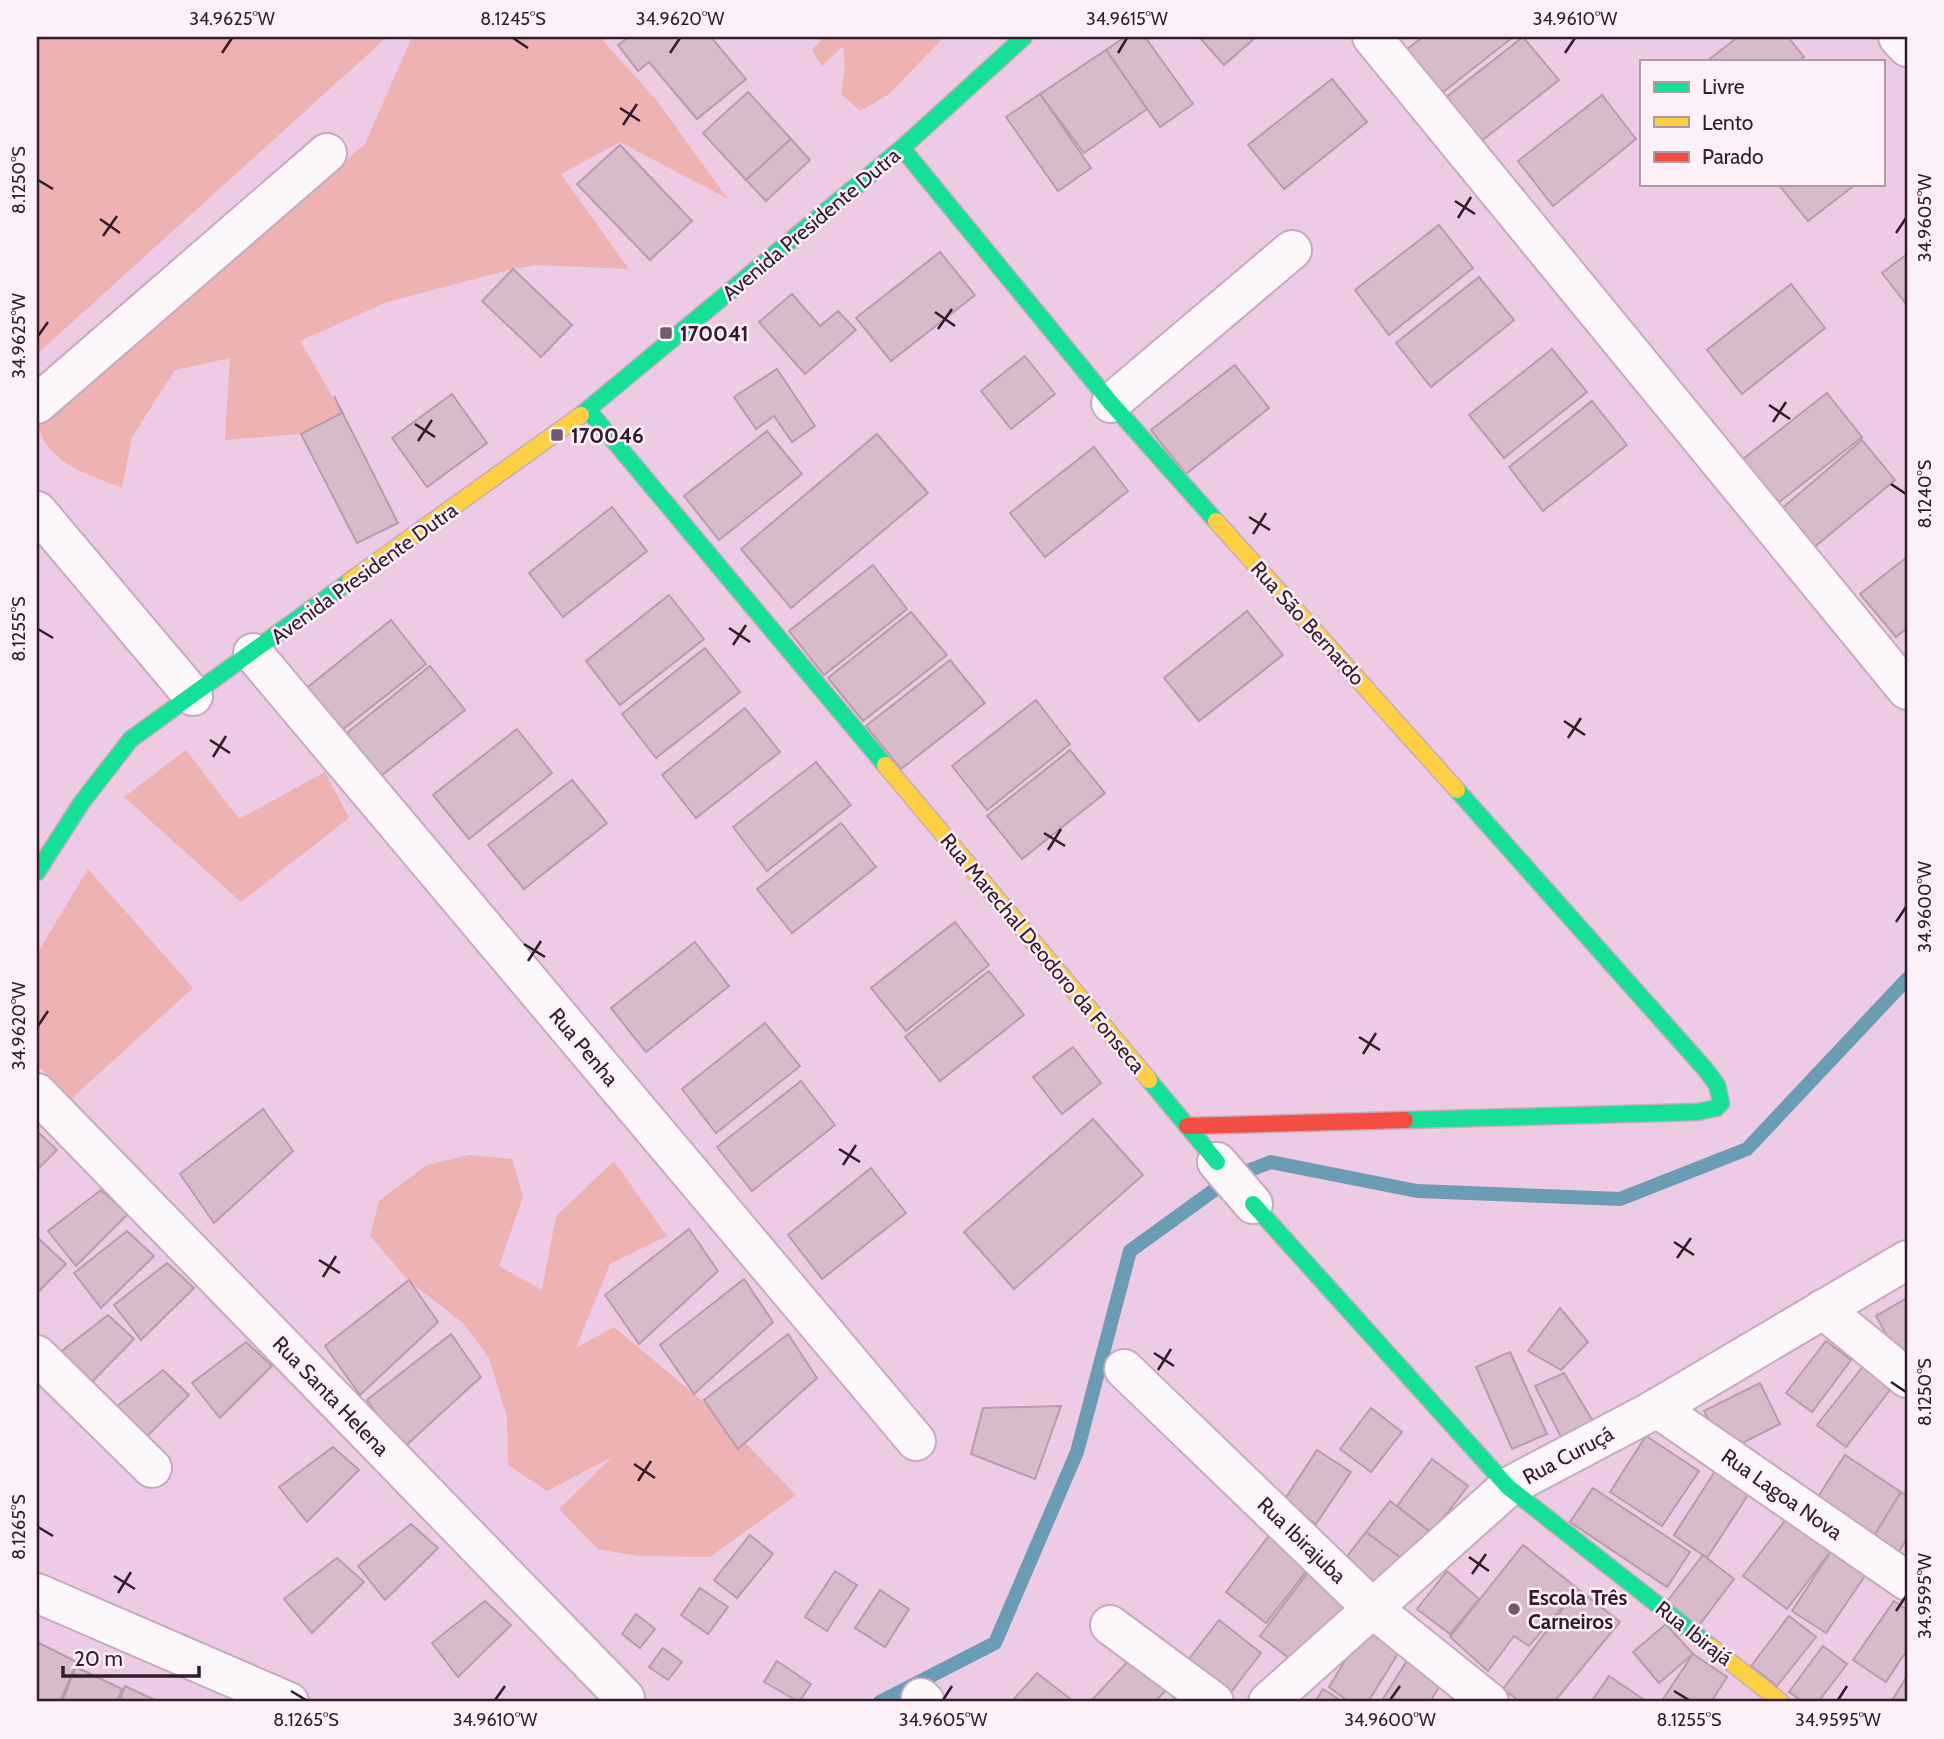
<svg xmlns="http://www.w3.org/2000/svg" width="1944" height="1739" viewBox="0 0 1944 1739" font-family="Cabin,sans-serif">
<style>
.green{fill:#edb2b1}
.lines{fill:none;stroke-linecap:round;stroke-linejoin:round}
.stream{stroke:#6a9db3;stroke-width:14}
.building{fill:#d8bbcb;stroke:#b89cac;stroke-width:2}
.street-casing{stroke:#c6abbf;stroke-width:42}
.fast-casing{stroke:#c6abbf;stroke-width:19}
.slow-casing{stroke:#c6abbf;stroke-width:19}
.jam-casing{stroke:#c6abbf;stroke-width:19}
.street{stroke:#fcf7fb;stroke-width:38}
.fast{stroke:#16e098;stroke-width:16}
.slow{stroke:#ffcf43;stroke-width:16}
.jam{stroke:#f24e42;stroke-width:16}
.ticks{fill:none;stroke:#321b2c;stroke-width:2.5}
.poi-dot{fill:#73596c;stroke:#fdf0f9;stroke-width:2.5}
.labels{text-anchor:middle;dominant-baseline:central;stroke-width:5;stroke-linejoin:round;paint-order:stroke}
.street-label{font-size:21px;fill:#321b2c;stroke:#fdf0f9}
.poi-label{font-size:21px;font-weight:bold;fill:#321b2c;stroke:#fdf0f9;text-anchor:start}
.neatline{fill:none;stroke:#321b2c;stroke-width:2.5}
.ticks-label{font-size:18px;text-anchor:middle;fill:#321b2c}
</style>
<rect width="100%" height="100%" fill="#edcbe4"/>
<!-- green -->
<g class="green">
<polygon points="37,37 387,37 37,354"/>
<path d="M412 37H600L657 101 728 199 620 142 561 174 629 269 536 265 513 269 387 302 300 341 342 413 301 434 225 440 230 358 175 370 132 437 122 488C83 472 37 461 37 410L213 275 365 144Z"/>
<polygon points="824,37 944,37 888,95 860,111 841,94 845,68 843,46 822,66 812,50"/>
<polygon points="186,750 239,819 325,772 349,818 241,902 124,797"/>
<polygon points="88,869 193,988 71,1099 37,1065 37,954"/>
<polygon points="469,1155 512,1159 523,1197 499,1266 542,1290 556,1216 614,1161 667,1236 610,1264 576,1348 614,1327 712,1409 796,1495 710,1557 638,1556 598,1549 559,1509 612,1457 547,1491 508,1465 507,1417 489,1358 464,1324 408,1280 370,1236 379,1201 427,1165"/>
</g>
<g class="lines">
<!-- stream -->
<g class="stream">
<polyline points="1245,1172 1271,1162 1417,1191 1620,1199 1747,1149 1907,979"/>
<polyline points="880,1702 995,1643 1077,1452 1130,1251 1217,1188"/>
</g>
</g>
<!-- building -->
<g class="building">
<polygon points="624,37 711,37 746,79 697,119 649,62 638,71 618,45 626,39"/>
<polygon points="1125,37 1145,37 1193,104 1160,127 1106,50"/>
<polygon points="1199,37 1256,37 1224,65"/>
<polygon points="1423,37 1513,37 1433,100 1398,56"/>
<polygon points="1523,37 1559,80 1475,146 1440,102"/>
<polygon points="1738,37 1788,37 1804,57 1798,61 1707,61"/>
<polygon points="1106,50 1147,109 1084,153 1040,94"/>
<polygon points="1332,79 1367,122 1284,189 1248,145"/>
<polygon points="748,92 791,139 746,180 703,133"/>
<polygon points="1040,94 1091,168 1058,191 1006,117"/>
<polygon points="1602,95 1636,139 1553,206 1518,161"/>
<polygon points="791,139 810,160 766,201 746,180"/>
<polygon points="620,145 692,221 650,260 577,184"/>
<polygon points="1778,184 1856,184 1808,221"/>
<polygon points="1439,225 1473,268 1389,335 1355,290"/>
<polygon points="940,252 975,295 891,361 856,318"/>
<polygon points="1907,254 1907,305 1882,273"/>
<polygon points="513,269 572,325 541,357 482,301"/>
<polygon points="1479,277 1514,320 1431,387 1396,343"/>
<polygon points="1791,284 1825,328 1742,394 1707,350"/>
<polygon points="792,294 820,326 838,311 856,330 805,374 759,322"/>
<polygon points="1552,349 1587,392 1504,458 1469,415"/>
<polygon points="1025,356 1055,394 1011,429 981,391"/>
<polygon points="1235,365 1269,408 1186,474 1151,430"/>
<polygon points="777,369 815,426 792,442 774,416 756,429 734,397"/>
<polygon points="1827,393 1862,437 1778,503 1743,459"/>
<polygon points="452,394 487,443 427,487 392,438"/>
<polygon points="334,396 398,523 357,543 301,434 342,413"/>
<polygon points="1592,401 1627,445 1543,511 1509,467"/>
<polygon points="767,431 802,474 719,540 684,496"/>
<polygon points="877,434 928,493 791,608 741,549"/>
<polygon points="1862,440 1895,480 1812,549 1780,510"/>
<polygon points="1094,447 1128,491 1045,557 1010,513"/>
<polygon points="612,507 647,551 563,617 529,573"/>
<polygon points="1907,557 1907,628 1896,637 1860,594"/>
<polygon points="873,565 907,609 824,675 789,631"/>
<polygon points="669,595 704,639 620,705 586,661"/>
<polygon points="1247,611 1283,655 1199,721 1164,678"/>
<polygon points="911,612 947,655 863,721 828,678"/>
<polygon points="391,620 426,664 342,730 308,687"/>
<polygon points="705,648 740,692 656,758 622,714"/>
<polygon points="950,660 985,703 901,769 866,726"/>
<polygon points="430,666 465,710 381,776 347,733"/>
<polygon points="1036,700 1070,744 987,810 952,766"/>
<polygon points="745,708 780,752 696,818 662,775"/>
<polygon points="517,729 552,773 469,839 433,795"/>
<polygon points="1070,750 1105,793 1022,859 987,816"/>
<polygon points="816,762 851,805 767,871 733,827"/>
<polygon points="572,780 607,823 524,889 488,845"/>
<polygon points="841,823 876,867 792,933 757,889"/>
<polygon points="955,922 989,965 906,1031 871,988"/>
<polygon points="695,942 729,986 646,1052 611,1008"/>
<polygon points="989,971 1024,1015 940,1081 905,1037"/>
<polygon points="765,1023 800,1066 716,1133 682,1089"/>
<polygon points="1073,1047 1101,1083 1062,1114 1033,1077"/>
<polygon points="801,1081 835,1125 752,1191 717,1147"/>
<polygon points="263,1109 293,1151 214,1223 180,1174"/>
<polygon points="1093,1119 1143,1175 1014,1289 964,1232"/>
<polygon points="37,1131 57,1150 37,1170"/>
<polygon points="871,1168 906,1213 822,1279 788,1235"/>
<polygon points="101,1190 128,1214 76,1266 48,1231"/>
<polygon points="689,1229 718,1271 639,1344 605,1295"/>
<polygon points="127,1231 154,1256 101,1308 74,1273"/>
<polygon points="39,1239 66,1264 37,1293 37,1241"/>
<polygon points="167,1263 194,1288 141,1340 114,1305"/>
<polygon points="744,1279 773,1322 694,1394 660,1345"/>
<polygon points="409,1280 438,1322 360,1395 325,1346"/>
<polygon points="1907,1298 1907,1356 1900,1360 1876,1316"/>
<polygon points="1560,1308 1588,1342 1561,1370 1528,1351"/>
<polygon points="108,1315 134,1339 82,1392 54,1357"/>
<polygon points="451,1334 481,1377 402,1449 367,1400"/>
<polygon points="788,1334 817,1378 738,1449 704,1400"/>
<polygon points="1826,1341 1851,1360 1812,1412 1786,1393"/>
<polygon points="246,1342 272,1366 220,1418 192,1383"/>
<polygon points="1510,1352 1547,1434 1512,1449 1476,1367"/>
<polygon points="1864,1365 1893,1386 1846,1447 1817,1425"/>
<polygon points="163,1370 189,1395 136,1447 110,1412"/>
<polygon points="1564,1373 1594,1423 1562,1439 1535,1386"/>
<polygon points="1760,1383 1780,1424 1725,1452 1704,1411"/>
<polygon points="1061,1406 1035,1479 971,1454 983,1408"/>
<polygon points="1371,1408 1402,1432 1371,1472 1340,1449"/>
<polygon points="1646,1436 1699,1471 1662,1526 1610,1492"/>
<polygon points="333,1447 359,1470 307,1522 279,1487"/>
<polygon points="1317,1450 1351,1472 1316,1524 1283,1502"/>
<polygon points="1845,1455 1901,1492 1869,1544 1812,1506"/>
<polygon points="1432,1459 1468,1486 1432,1533 1397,1506"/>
<polygon points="1721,1462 1755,1484 1707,1558 1674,1535"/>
<polygon points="1593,1488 1690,1552 1667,1587 1570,1522"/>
<polygon points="1901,1492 1907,1496 1907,1539 1894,1559 1869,1544"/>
<polygon points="1390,1501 1429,1531 1405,1562 1366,1532"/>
<polygon points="1790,1514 1833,1548 1787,1609 1743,1576"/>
<polygon points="411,1524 438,1548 385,1600 358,1566"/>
<polygon points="1274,1529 1315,1560 1266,1623 1226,1592"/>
<polygon points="1366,1532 1401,1558 1376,1591 1341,1564"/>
<polygon points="750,1535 773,1554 737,1598 714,1580"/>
<polygon points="1523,1545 1578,1589 1529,1646 1514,1636 1488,1671 1450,1637"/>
<polygon points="1833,1548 1867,1573 1826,1633 1792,1611"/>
<polygon points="1703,1555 1734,1579 1697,1628 1665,1604"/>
<polygon points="337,1558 364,1582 312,1633 284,1599"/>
<polygon points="835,1571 857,1585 827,1631 805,1617"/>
<polygon points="1309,1571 1351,1603 1302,1668 1260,1636"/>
<polygon points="1447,1571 1479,1599 1450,1634 1417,1609"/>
<polygon points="700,1588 728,1607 708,1634 681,1615"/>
<polygon points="1578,1589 1620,1622 1554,1702 1521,1702 1503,1689"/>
<polygon points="880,1590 909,1609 885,1647 855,1628"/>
<polygon points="485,1601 511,1625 458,1677 432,1643"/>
<polygon points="1894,1601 1907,1610 1907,1650 1886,1682 1853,1660"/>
<polygon points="636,1614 655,1629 640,1648 622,1634"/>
<polygon points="1789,1616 1816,1637 1777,1686 1751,1666"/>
<polygon points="1219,1620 1261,1653 1225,1700 1182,1668"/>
<polygon points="1369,1621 1404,1644 1368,1702 1349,1702 1329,1687"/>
<polygon points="1666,1624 1693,1654 1659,1683 1633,1652"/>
<polygon points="37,1642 77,1662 60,1702 37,1702"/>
<polygon points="1823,1646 1847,1664 1818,1702 1803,1702 1789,1692"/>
<polygon points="663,1648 682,1662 668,1680 649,1667"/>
<polygon points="1693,1654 1727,1677 1711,1702 1661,1702"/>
<polygon points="1130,1659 1167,1689 1155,1702 1090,1702"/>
<polygon points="1408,1659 1442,1682 1430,1702 1381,1702"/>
<polygon points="777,1661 811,1684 799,1702 764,1682"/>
<polygon points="76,1667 122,1689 117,1702 62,1702"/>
<polygon points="1037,1673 1074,1702 1011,1702"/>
<polygon points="1609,1676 1643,1699 1641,1702 1591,1702"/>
<polygon points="1907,1676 1907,1702 1891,1702"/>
<polygon points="125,1686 159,1702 119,1702"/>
<polygon points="1323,1689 1343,1702 1315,1702"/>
</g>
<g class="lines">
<!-- street casing -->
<g class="street-casing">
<g id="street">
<polyline points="1372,37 1907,690"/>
<polyline points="1898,37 1907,47"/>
<polyline points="1111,403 1292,250"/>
<polyline points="37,404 327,153"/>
<polyline points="37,511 193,696"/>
<polyline points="253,653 916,1441"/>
<polyline points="37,1093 625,1698"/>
<polyline points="1217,1162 1253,1204"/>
<polyline points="1823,1309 1907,1378"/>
<polyline points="37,1355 152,1468"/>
<polyline points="1124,1369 1372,1608 1489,1702"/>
<polyline points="1657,1408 1907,1581"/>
<polyline points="37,1593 289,1702"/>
<polyline points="1110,1625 1214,1702"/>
<polyline points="921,1698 925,1702"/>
<polyline points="1268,1702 1508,1487 1650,1412 1907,1260"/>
</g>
</g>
<!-- fast casing -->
<g class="fast-casing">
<g id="fast">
<polyline points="902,148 1111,403 1216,521"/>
<polyline points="588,410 885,765"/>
<polyline points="581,415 902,148 1024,37"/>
<polyline points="37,872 82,802 131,739 350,581"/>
<polyline points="1149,1080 1217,1162"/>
<polyline points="1405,1120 1697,1112 1716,1108 1721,1103 1717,1085 1706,1070 1457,790"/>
<polyline points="1253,1204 1508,1487 1710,1646"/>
</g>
</g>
<!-- slow casing -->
<g class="slow-casing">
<g id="slow">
<polyline points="1216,521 1457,790"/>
<polyline points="350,581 581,415"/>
<polyline points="885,765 1149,1080"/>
<polyline points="1710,1646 1781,1702"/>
</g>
</g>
<!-- jam casing -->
<g class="jam-casing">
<polyline id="jam" points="1187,1126 1405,1120"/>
</g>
<!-- street -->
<use href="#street" class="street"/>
<!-- fast -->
<use href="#fast" class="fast"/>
<!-- slow -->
<use href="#slow" class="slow"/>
<!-- jam -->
<use href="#jam" class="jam"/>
</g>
<!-- ticks -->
<path class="ticks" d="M513 38 528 48M222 53 232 38M670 53 680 38M1118 53 1127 38M1565 53 1575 38M620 108 640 121M623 125 637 104M38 180 53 189M1455 201 1475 214M1458 218 1471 197M100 219 120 233M1896 233 1906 218M103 236 117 216M935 312 955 326M938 329 952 309M38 336 48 322M1769 405 1790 419M1773 422 1786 402M415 424 435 437M418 441 432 420M1891 484 1906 494M1249 517 1270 530M1253 534 1266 513M729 628 750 642M38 629 53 638M733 645 746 625M1564 721 1585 735M1568 738 1581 718M210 740 230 753M213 757 226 736M1044 833 1065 846M1048 850 1061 829M1896 922 1906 907M524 944 545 957M528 961 541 941M38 1026 48 1011M1359 1037 1380 1050M1363 1054 1376 1033M839 1149 860 1162M843 1165 856 1145M1674 1242 1694 1255M1677 1258 1691 1238M319 1260 340 1273M323 1277 336 1256M1154 1353 1174 1366M1158 1370 1171 1349M1891 1382 1906 1392M634 1464 655 1478M638 1481 651 1461M38 1527 53 1536M1469 1557 1489 1571M1472 1574 1486 1554M114 1576 135 1589M118 1593 131 1572M1896 1611 1906 1596M291 1691 306 1700M1674 1691 1689 1700M495 1700 505 1686M943 1700 952 1686M1390 1700 1400 1686M1838 1700 1847 1686"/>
<!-- markers -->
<g class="poi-dot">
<rect x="659" y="326" width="14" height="14" rx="3.5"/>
<rect x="550" y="428" width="14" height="14" rx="3.5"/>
<circle cx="1514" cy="1609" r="7"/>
</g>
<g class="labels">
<!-- street labels -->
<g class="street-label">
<text transform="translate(811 224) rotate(-40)">Avenida Presidente Dutra</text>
<text transform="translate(364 573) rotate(-36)">Avenida Presidente Dutra</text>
<text transform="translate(1308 623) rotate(48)">Rua São Bernardo</text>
<text transform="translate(1043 953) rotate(50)">Rua Marechal Deodoro da Fonseca</text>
<text transform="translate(584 1047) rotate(50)">Rua Penha</text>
<text transform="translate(331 1396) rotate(46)">Rua Santa Helena</text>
<text transform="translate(1568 1455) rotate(-28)">Rua Curuçá</text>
<text transform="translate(1782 1494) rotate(35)">Rua Lagoa Nova</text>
<text transform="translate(1302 1540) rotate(44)">Rua Ibirajuba</text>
<text transform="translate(1694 1633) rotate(38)">Rua Ibirajá</text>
</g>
<!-- poi labels -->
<g class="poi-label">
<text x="680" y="333">170041</text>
<text x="571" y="435">170046</text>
<text x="1528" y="1597">Escola Três<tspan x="1528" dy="24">Carneiros</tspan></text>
</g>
</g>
<!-- border -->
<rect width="1944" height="1739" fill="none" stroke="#fdf0f9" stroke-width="77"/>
<!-- legend -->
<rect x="1640" y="60" width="245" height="126" fill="#fdf0f9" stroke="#ac9ba7" stroke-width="2"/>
<rect x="1654" y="82" width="35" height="10" fill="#16e098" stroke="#ac9ba7" stroke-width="2"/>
<text x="1702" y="94" font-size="21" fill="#321b2c">Livre</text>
<rect x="1654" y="117" width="35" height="10" fill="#ffcf43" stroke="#ac9ba7" stroke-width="2"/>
<text x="1702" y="130" font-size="21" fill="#321b2c">Lento</text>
<rect x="1654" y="152" width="35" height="10" fill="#f24e42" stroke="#ac9ba7" stroke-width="2"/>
<text x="1702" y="164" font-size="21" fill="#321b2c">Parado</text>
<!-- scale -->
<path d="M63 1666v10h136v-10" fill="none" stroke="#321b2c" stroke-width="3.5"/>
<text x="74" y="1666" font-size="21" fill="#321b2c" stroke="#fdf0f9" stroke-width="5" paint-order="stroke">20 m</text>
<rect x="38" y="38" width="1868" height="1662" class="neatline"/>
<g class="ticks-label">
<text x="232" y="25">34.9625°W</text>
<text x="513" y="25">8.1245°S</text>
<text x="680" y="25">34.9620°W</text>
<text x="1127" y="25">34.9615°W</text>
<text x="1575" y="25">34.9610°W</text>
<text transform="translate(19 180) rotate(-90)" y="6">8.1250°S</text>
<text transform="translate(1925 218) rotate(-90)" y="6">34.9605°W</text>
<text transform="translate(19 336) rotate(-90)" y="6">34.9625°W</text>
<text transform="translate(1925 494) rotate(-90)" y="6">8.1240°S</text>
<text transform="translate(19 629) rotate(-90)" y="6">8.1255°S</text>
<text transform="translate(1925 907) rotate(-90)" y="6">34.9600°W</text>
<text transform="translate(19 1026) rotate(-90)" y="6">34.9620°W</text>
<text transform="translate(1925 1392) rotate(-90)" y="6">8.1250°S</text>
<text transform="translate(19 1527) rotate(-90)" y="6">8.1265°S</text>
<text transform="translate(1925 1596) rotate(-90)" y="6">34.9595°W</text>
<text x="306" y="1726">8.1265°S</text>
<text x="495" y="1726">34.9610°W</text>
<text x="943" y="1726">34.9605°W</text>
<text x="1390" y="1726">34.9600°W</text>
<text x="1689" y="1726">8.1255°S</text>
<text x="1838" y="1726">34.9595°W</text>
</g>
</svg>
